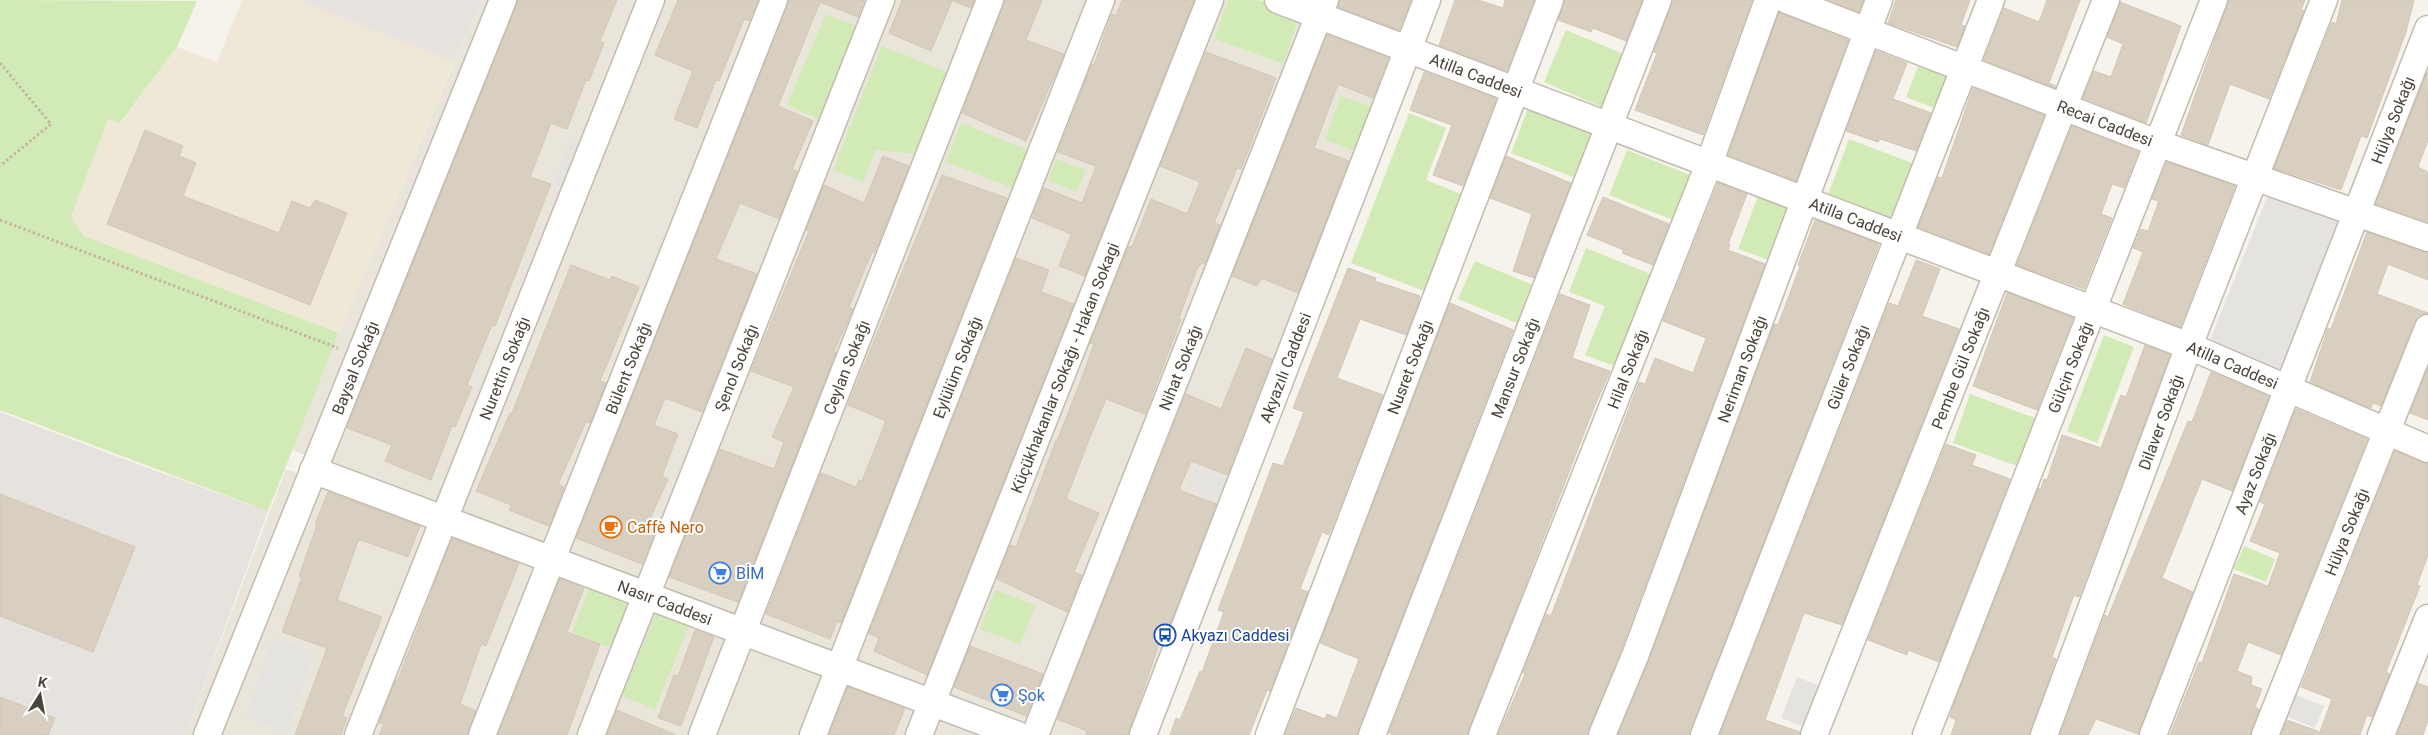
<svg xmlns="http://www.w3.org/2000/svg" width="2428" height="735" viewBox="0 0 2428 735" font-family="Roboto,sans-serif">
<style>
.residential{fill:#eae5da}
.industrial{fill:#e6e2dd}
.education{fill:#efe8d6}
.green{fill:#d2eab5}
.parking{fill:#e5e3e0}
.building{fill:#d8cfc1;stroke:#d3c7b4}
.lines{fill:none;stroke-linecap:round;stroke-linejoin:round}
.minor-casing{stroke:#c2bbae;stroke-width:29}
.path{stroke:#c4b79f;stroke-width:3;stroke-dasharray:2.5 2.5;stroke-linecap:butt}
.minor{stroke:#fff;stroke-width:26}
.labels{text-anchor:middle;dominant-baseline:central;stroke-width:4;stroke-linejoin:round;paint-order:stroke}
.street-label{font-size:16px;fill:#4b4439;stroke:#fff}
.food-label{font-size:16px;fill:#c56008;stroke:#fff;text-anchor:start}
.shop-label{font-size:16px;fill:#366cbe;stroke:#fff;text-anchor:start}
.transit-label{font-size:16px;fill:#164399;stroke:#fff;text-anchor:start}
</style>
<rect width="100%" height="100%" fill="#f6f3ec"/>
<!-- residential -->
<g class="residential">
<polygon points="481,0 1228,0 1214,39 1282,64 1300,15 1395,53 1135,735 1043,735 292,450 339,333"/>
<polygon points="286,469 568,577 990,735 185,735"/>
</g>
<!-- industrial -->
<g class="industrial">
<polygon points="297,0 481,0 454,62"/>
<polygon points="0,412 129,461 268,511 185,735 0,735"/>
</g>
<!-- education -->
<polygon class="education" points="242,0 297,0 454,62 339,333 84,236 71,217 108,118 121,123 177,47 217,62"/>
<!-- green -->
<g class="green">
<polygon points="0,0 197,1 177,47 120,123 108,119 71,217 84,236 339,333 268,511 0,410"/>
<polygon points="1228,0 1259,0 1300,15 1283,64 1214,39"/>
<polygon points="826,14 863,29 824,121 787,105"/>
<polygon points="1566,30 1631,57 1609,110 1544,82"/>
<polygon points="882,46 947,72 915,154 876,150 863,182 833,170"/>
<polygon points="1920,62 1960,78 1946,113 1906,97"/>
<polygon points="1341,96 1376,109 1360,153 1325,140"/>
<polygon points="1529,106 1601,134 1583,181 1511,153"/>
<polygon points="1409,113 1446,128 1426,180 1461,194 1424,291 1351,263"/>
<polygon points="961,123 1033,152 1018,190 946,162"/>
<polygon points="1849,139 1925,168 1904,224 1828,195"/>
<polygon points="1627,150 1695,177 1678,222 1609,195"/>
<polygon points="1056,159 1086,170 1077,192 1048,181"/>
<polygon points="1758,196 1799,212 1780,264 1738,249"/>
<polygon points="1586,248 1658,277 1622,369 1585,355 1605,306 1569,292"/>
<polygon points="1475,261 1540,288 1524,326 1458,299"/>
<polygon points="2104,335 2134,347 2097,443 2067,431"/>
<polygon points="1970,394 2048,423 2031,471 1953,443"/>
<polygon points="2244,546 2275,559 2266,582 2234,569"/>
<polygon points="590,586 630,601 611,648 572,632"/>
<polygon points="995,590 1036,605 1020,644 980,629"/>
<polygon points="656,613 689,626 655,709 622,696"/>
</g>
<!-- parking -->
<g class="parking">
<polygon points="570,140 592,148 575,192 554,184"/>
<polygon points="2270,190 2347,221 2286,375 2208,345"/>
<polygon points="1196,468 1234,484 1225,502 1188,487"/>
<polygon points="273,638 315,652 286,732 246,716"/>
<polygon points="1797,677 1830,690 1813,731 1781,718"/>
<polygon points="2294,694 2324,706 2315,728 2285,716"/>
</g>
<!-- building -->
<g class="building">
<polygon points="518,0 617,0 600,41 604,43 589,81 586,80 567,129 551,123 530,177 551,184 495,326 492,325 467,385 472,387 455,427 452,426 431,480 385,461 392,445 347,428"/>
<polygon points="678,0 758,0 749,21 744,19 719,81 716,80 697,128 674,119 693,71 655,55"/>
<polygon points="789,0 864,0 858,17 820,2 778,106 813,121 792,169 797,171 779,219 740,203 716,259 757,274 702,412 665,398 654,425 678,434 662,476 668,479 649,521 658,524 642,564 576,538"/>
<polygon points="902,0 974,0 971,8 952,1 931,51 889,33"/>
<polygon points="1005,0 1042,0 1026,40 1064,54 1026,141 962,113"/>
<polygon points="1122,0 1194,0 1085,276 1059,266 1071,234 1032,218 1044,188 1082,203 1096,166 1058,152 1092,64 1094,65 1112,14 1116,16"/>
<polygon points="1340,0 1411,0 1399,30 1338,7"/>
<polygon points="1455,0 1478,0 1503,8 1505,0 1534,0 1507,71 1439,45"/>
<polygon points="1565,0 1642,0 1626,41 1593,28 1591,32 1558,20"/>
<polygon points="1673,0 1752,0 1703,135 1635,110 1657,53 1654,52"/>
<polygon points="1829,0 1863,0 1859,12"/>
<polygon points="1896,0 1970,0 1961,25 1965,26 1957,47 1888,23"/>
<polygon points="2047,0 2080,0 2049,83 2056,86 2055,88 1984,60 2004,8 2039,22"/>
<polygon points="2229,0 2305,0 2301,10 2304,11 2269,99 2230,84 2208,145 2181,135"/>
<polygon points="2342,0 2414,0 2406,32 2367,138 2361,136 2341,190 2274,168 2332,22 2336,24"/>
<polygon points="2120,2 2181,26 2146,123 2083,98 2094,71 2111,77 2123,44 2107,37"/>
<polygon points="1779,12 1848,40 1796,181 1728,155"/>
<polygon points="1327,35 1388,58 1373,98 1338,84 1314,148 1349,161 1298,293 1261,278 1257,286 1232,276"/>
<polygon points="1876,51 1907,63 1893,99 1931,113 1916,151 1880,139 1878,142 1846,131"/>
<polygon points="1206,52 1276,78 1241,169 1237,168 1214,223 1220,225 1205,264 1201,263 1199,267 1198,266 1179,318 1181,319 1145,414 1106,399 1090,437 1066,499 1099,513 1074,572 1082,575 1067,612 997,579 1010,545 1016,547 1056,440 1057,441 1081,380 1094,344 1090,343 1129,246 1132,247 1151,199 1187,214 1200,182 1160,166"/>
<polygon points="1424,72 1496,99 1463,186 1433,175 1452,125 1410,110"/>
<polygon points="2427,72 2428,140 2418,167 2428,172 2428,222 2376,204"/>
<polygon points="1973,88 2044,115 1989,254 1918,227 1938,177 1942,178"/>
<polygon points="2072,126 2138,152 2124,188 2112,184 2101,214 2112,218 2084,289 2017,265"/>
<polygon points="145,130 183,146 179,156 196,163 183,196 279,233 292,201 310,208 315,200 347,213 310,305 107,224"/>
<polygon points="883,156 909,166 878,244 874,253 872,252 849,307 853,309 834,351 836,352 738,602 669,577 720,449 774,469 784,442 772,437 794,387 751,371 809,231 806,230 824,185 864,203"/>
<polygon points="1506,156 1571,183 1534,278 1513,271 1532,214 1490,198"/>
<polygon points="2167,162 2235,186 2180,327 2123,304 2143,252 2133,248 2141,229 2148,231 2159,201 2152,199"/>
<polygon points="942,175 1007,198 841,623 837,621 830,639 766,614 821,473 856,487 859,480 862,481 886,421 848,405"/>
<polygon points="1718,183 1747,194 1728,244 1730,244 1728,250 1765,264 1621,650 1587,735 1498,735 1525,674 1523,673 1546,614 1551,616 1639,382 1645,384 1655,358 1693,373 1706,338 1663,321"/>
<polygon points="1603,197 1669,224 1653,265 1622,253 1624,250 1587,235"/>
<polygon points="1815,220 1879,244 1689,735 1618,735 1649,661 1774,324 1778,325 1800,266 1798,265"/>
<polygon points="2367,232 2428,253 2428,280 2388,264 2377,294 2428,313 2419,316 2414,322 2381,406 2373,403 2371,408 2310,382 2328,328 2331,329"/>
<polygon points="1016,258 1049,270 1041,292 1074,304 927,675 874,651 879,638 869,634"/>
<polygon points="1916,260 1940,269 1922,316 1959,329 1842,625 1804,613 1765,720 1800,732 1799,735 1720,735 1889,303 1898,306"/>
<polygon points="571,265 610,280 612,276 639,287 600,381 606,383 590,423 586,422 558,484 564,487 549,526 509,510 511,505 476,491 510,413 512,413"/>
<polygon points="1348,268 1376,278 1375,281 1420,296 1417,307 1406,335 1360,319 1337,378 1383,395 1329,535 1322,532 1300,589 1308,592 1270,691 1267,690 1249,735 1170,735 1176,718 1180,720 1200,671 1202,672 1224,612 1218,610 1273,463 1283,466 1304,412 1293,408"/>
<polygon points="2007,293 2073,318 2037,410 1973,386"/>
<polygon points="1560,294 1590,305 1572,358 1610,371 1593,410 1467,735 1393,735 1389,733"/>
<polygon points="1450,303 1513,330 1357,735 1285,735 1296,708 1325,719 1327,714 1337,718 1359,659 1320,643"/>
<polygon points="2145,345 2170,355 2079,597 2074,595 2052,657 2056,659 2029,735 1951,735 1956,720 1950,717 1955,701 2039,488 2041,489 2044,479 2047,480 2062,435 2101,448 2121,395 2126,397"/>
<polygon points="1246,348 1272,359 1227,475 1191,461 1179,490 1216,504 1163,642 1160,641 1128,735 1086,735 1087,731 1057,719 1186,394 1221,409"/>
<polygon points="2428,368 2428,420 2410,413"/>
<polygon points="2211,372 2269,397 2232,491 2202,479 2162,578 2193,592 2138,734 2096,719 2088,735 2060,735 2105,615 2108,617 2188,421 2192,422"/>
<polygon points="2296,409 2367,439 2281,655 2248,642 2237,671 2252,677 2251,685 2262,689 2255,707 2259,709 2250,735 2170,735 2199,662 2202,663 2234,574 2268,586 2280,553 2250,541 2265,504 2260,502"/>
<polygon points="1946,444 1976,455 1972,465 2010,479 1939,662 1908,650 1907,655 1868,640"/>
<polygon points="2395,451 2428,464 2428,555 2417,585 2420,586 2386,672 2390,674 2372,717 2367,715 2360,735 2281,735 2287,720 2320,732 2332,699 2301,687"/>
<polygon points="328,492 420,526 408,557 361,540 358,541 337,600 382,617 342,716 347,718 341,735 295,735 327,648 282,632 302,577 299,576 317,525 315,524"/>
<polygon points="0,494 135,547 93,652 0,616"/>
<polygon points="452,538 519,563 486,646 481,644 460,704 476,711 467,735 379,735 384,724 379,723 396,680 398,680"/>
<polygon points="560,579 584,588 567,632 600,644 567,735 498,735"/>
<polygon points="695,630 714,637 681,726 658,718 674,675 678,676"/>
<polygon points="970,646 1043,674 1026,716 954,687"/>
<polygon points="2418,683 2428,687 2428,720 2423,735 2397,735"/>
<polygon points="848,687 905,708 894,735 829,735"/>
<polygon points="0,697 55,718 48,735 0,735"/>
<polygon points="617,710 676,735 607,735"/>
</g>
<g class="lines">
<!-- minor casing -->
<g class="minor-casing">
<g id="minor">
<path id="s1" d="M1278 0 2189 346 2428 449"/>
<path id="s2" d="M1787 0 2157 143 2428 238"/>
<path id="s3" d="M313 470 1018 735"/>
<path id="s4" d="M207 735 503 0"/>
<path id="s5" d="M358 735 651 0"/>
<path id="s6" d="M482 735 774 0"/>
<path id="s7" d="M591 735 881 0"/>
<path id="s8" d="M702 735 990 0"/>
<path id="s9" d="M813 735 1101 0"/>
<path id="s10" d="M919 735 1210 0"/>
<path id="s11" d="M1035 735 1325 0"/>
<path id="s12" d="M1143 735 1427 0"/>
<path id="s13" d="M1269 735 1550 0"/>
<path id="s14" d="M1372 735 1658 0"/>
<path id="s15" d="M1482 735 1709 164 1768 0"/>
<path id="s16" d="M1602 735 1635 656 1879 0"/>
<path id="s17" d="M1704 735 1991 0"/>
<path id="s18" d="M1814 735 2106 0"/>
<path id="s19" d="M1926 735 2214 0"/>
<path id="s20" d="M2044 735 2189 346 2324 0"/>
<path id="s21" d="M2153 735 2428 29"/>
<path id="s22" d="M2265 735 2428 328"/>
<polyline points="2381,735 2428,618"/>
</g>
</g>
<!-- path -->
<g class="path">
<polyline points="0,63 51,124 0,166"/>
<polyline points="0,220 338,348"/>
</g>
<!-- minor -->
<use href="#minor" class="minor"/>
</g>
<!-- icons -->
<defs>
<g id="cafe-ring" transform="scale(1.125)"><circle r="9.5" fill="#fff" stroke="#e8710a" stroke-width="1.5"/><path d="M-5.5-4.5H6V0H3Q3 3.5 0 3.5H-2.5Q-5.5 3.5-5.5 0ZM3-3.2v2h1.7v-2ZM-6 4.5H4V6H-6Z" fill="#e8710a"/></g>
<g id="supermarket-ring" transform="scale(1.125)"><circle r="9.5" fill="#fff" stroke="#3f7fe0" stroke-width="1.5"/><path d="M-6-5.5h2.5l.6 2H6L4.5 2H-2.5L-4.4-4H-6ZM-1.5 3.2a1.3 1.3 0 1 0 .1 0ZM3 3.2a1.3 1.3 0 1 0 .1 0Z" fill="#3f7fe0"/></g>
<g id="bus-ring" transform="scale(1.125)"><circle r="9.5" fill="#fff" stroke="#1a4fb4" stroke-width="1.5"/><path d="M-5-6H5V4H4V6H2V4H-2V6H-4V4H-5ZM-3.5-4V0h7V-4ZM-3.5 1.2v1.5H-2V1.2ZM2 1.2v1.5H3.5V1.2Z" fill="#1a4fb4"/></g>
</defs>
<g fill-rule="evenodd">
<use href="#cafe-ring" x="611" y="527"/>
<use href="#supermarket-ring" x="720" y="573"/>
<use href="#bus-ring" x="1165" y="635"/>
<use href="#supermarket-ring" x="1002" y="695"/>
</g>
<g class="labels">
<!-- street labels -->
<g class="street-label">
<text stroke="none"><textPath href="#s1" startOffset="212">Atilla Caddesi</textPath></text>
<text stroke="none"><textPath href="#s21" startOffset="660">Hülya Sokağı</textPath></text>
<text stroke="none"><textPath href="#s2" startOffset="341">Recai Caddesi</textPath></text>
<text stroke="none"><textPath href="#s1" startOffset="618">Atilla Caddesi</textPath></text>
<text stroke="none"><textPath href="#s1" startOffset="1022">Atilla Caddesi</textPath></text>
<text stroke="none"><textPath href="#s11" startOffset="395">Nihat Sokağı</textPath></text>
<text stroke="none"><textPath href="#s12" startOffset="394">Akyazılı Caddesi</textPath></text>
<text stroke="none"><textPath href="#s13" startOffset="394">Nusret Sokağı</textPath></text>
<text stroke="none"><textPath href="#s14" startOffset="394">Mansur Sokağı</textPath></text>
<text stroke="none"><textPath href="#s4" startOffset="396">Baysal Sokağı</textPath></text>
<text stroke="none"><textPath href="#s5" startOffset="395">Nurettin Sokağı</textPath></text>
<text stroke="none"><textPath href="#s6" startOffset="395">Bülent Sokağı</textPath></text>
<text stroke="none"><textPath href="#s7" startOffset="395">Şenol Sokağı</textPath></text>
<text stroke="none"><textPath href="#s8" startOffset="395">Ceylan Sokağı</textPath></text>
<text stroke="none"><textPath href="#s9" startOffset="395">Eylülüm Sokağı</textPath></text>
<text stroke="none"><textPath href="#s10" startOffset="395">Küçükhakanlar Sokağı - Hakan Sokagi</textPath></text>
<text stroke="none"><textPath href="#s15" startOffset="394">Hilal Sokağı</textPath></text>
<text stroke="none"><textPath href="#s16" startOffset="392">Neriman Sokağı</textPath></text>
<text stroke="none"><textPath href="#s17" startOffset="395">Güler Sokağı</textPath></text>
<text stroke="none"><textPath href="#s18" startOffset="395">Pembe Gül Sokağı</textPath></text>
<text stroke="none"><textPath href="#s19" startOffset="395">Gülçin Sokağı</textPath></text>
<text stroke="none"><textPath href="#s20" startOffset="334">Dilaver Sokağı</textPath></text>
<text stroke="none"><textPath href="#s21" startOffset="281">Ayaz Sokağı</textPath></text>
<text stroke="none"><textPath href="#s22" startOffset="219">Hülya Sokağı</textPath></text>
<text stroke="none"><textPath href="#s3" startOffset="376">Nasır Caddesi</textPath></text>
</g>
<!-- food labels -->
<g class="food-label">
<text x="627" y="527">Caffè Nero</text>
</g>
<!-- shop labels -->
<g class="shop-label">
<text x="736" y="573">BİM</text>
<text x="1018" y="695">Şok</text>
</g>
<!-- transit labels -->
<g class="transit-label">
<text x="1181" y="635">Akyazı Caddesi</text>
</g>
</g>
<!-- north arrow -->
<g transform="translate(40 695) rotate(11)" stroke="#ffffff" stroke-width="4" paint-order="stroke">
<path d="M0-4L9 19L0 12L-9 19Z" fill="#4b4439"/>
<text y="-8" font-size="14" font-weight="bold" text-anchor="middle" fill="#4b4439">K</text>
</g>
</svg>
